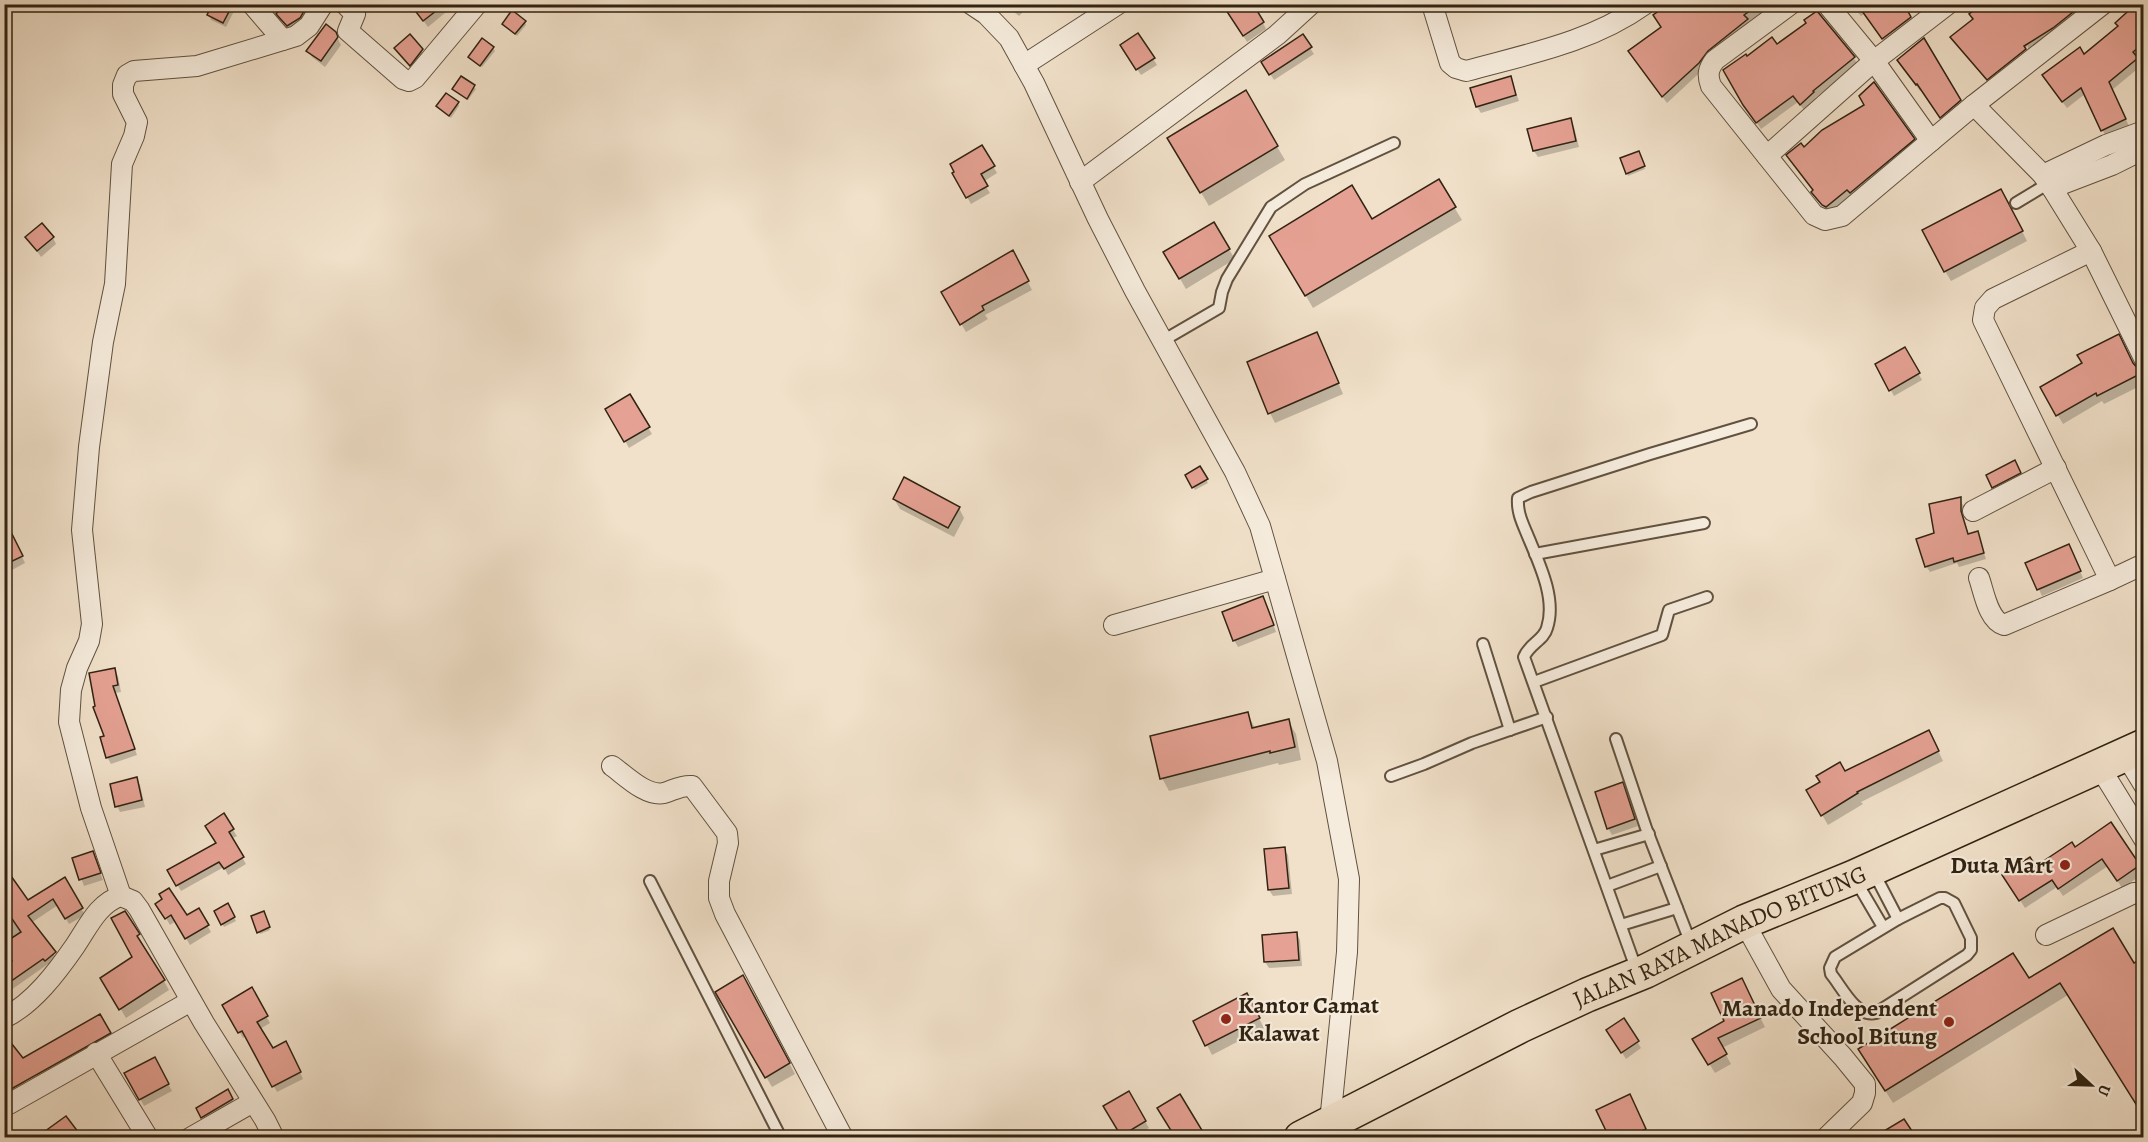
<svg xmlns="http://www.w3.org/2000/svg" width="2148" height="1142" viewBox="0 0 2148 1142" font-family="Alegreya,serif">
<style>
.shadow{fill:#0003}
.building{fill:#e5a193;stroke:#312312;stroke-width:1.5}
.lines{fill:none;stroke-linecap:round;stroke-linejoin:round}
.service-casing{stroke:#615240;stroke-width:14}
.minor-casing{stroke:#615240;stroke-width:22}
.trunk-casing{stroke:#312312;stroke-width:36}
.service{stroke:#f6ecdd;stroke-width:10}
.minor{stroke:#f6ecdd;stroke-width:20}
.trunk{stroke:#f1e1ca;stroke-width:33}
.poi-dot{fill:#8f2418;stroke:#f6ecdd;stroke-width:2}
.labels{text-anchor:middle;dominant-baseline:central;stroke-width:4.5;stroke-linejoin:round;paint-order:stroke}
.poi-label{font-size:24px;font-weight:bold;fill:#312312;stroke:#f6ecdd;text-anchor:end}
.street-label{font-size:24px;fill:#312312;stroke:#f6ecdd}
</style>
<rect width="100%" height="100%" fill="#f1e1ca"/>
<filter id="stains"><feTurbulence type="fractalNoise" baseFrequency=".00333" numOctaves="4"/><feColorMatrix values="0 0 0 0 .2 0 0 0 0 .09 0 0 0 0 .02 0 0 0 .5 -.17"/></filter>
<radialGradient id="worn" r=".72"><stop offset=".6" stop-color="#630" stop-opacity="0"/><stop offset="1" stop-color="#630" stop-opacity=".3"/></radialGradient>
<!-- shadow -->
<g class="shadow">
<polygon points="194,4 237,4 237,5 226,27 211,20 209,13"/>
<polygon points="268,4 301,4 309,15 292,32"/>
<polygon points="411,4 456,4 428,27"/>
<polygon points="1005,4 1029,4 1030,5 1019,16"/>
<polygon points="1074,4 1089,4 1078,11"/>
<polygon points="1672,4 1774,4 1748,22 1750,26 1667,103 1634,58 1662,28"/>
<polygon points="1850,4 1902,4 1914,24 1887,45 1864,14 1861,16"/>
<polygon points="1922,4 1939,4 1929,13"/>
<polygon points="1997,4 2094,4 1991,85 1988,81 2028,50 2028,46 1986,79 1952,38"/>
<polygon points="2144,4 2144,53 2137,59 2141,66 2112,90 2129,126 2106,137 2085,94 2067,108 2048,83 2084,56"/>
<polygon points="1816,11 1858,64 1815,98 1817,100 1804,110 1798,102 1761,129 1749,112 1746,58 1777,46 1808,24"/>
<polygon points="1230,15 1263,23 1266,29 1247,42"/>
<polygon points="525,22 526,25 517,36 503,24"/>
<polygon points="335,33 341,45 325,67 312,57 308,51"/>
<polygon points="1138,35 1157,65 1141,75 1126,52"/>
<polygon points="410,36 426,57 414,71 396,48"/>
<polygon points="1302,36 1314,54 1274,80 1263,63"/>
<polygon points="1923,40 1964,107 1944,124 1922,90 1920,91 1903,67"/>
<polygon points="493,48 495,51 482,67 472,59"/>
<polygon points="1510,77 1519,101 1481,113 1477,107"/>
<polygon points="462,78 476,89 468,100 454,89"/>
<polygon points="1245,93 1285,160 1209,206 1169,138"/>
<polygon points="458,103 459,106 451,118 438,106"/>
<polygon points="1570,120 1574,127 1579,147 1538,157 1534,151"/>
<polygon points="1914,140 1917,146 1830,213 1827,211 1813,192 1815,191 1804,149"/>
<polygon points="982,147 997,173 983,182 990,193 971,204 954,174"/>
<polygon points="1640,155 1645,169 1628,176 1627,173"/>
<polygon points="1438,181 1462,220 1313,308 1271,236 1372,221"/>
<polygon points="2007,201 2027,241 1951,281 1945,271"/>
<polygon points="1213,224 1235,259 1186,289 1165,253"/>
<polygon points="27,237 53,238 56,244 41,257"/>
<polygon points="1017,260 1032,290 985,315 988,319 966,332 943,293"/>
<polygon points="1322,344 1343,394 1275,423 1270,413"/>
<polygon points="1905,349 1922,380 1894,396 1877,365"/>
<polygon points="2134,366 2144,378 2144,384 2104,404 2102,401 2063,424 2042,388"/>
<polygon points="629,396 652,434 629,448 607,409"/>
<polygon points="1200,468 1208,483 1195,490 1187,476"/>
<polygon points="2018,469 2023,480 1997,493 1994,487"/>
<polygon points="894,499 959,508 964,518 954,537 900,509"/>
<polygon points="1960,499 1963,505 1964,518 1969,535 1977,533 1986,559 1959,567 1957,563 1930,572 1926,566 1936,534"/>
<polygon points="17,546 25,563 12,570 4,555"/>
<polygon points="2072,552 2083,578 2042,596 2027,563"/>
<polygon points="1266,604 1276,632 1238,647 1234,640"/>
<polygon points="114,669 118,676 121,692 115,693 137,755 111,764 107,757"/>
<polygon points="1247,713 1255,728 1288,721 1296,734 1301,760 1279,765 1278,763 1169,791 1162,778"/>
<polygon points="1934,742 1943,761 1861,802 1863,804 1828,825 1808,791 1844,773"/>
<polygon points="136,779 140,785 145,807 120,812 117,806"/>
<polygon points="1626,790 1638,826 1612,835 1608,828"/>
<polygon points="224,816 237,836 231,839 246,864 228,875 224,867 181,891 169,871 217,843"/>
<polygon points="2111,824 2143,874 2122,888 2108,866 2063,896 2057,887 2025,908 2009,883 2075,849"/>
<polygon points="1284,849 1288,855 1292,894 1273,896 1269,890 1266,850"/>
<polygon points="92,853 103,880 84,886 74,859"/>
<polygon points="64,880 85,915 69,924 58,905 31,923 58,960 50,967 48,964 4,995 4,967 13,962 4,949 4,882 27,902"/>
<polygon points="164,899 186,917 198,910 211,932 190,945 176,921 170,925 161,910"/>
<polygon points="227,905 236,921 224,927 216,911"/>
<polygon points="125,913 169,990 126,1018 102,978 134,958"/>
<polygon points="264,915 270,930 260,934 259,932"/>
<polygon points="2113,930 2068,995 1893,1103 1867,1062 2029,981"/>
<polygon points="1297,934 1300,940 1302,966 1269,968 1265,962"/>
<polygon points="749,987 795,1074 772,1087 717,992"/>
<polygon points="251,989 270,1023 260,1029 272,1050 289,1049 303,1079 277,1092 246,1036 243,1038 224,1005"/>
<polygon points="1746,989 1765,1027 1722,1048 1731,1064 1715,1073 1694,1039 1725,1021"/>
<polygon points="1252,1005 1264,1028 1212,1055 1207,1045"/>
<polygon points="100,1016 115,1043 42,1085 27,1058"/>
<polygon points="1624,1020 1641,1048 1626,1059 1608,1030"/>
<polygon points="4,1056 30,1087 4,1103"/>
<polygon points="155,1059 172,1091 144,1106 127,1074"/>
<polygon points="227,1091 236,1106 206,1123 198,1108"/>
<polygon points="1128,1093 1149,1128 1133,1138 1123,1138 1105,1107"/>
<polygon points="1180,1096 1204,1138 1176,1138 1159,1109"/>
<polygon points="1635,1106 1650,1138 1610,1138 1598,1111"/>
<polygon points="1903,1121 1914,1138 1877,1138"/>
<polygon points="77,1133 80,1138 43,1138 42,1136"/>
</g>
<!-- building -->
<g class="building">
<polygon points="212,4 233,4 223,23 207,15"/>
<polygon points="284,4 308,4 300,18 287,26 276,14"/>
<polygon points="410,4 445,4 423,21"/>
<polygon points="1222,4 1253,4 1264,22 1243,36"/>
<polygon points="1669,4 1760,4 1744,15 1748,19 1708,51 1699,63 1662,97 1628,51 1661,27 1653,15"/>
<polygon points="1857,4 1904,4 1911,17 1882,39"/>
<polygon points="1982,4 2083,4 2053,28 2024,46 2026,49 1987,80 1950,37 1973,19 1969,14"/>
<polygon points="2136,4 2144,4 2144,43 2133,52 2138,58 2109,82 2126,119 2101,131 2081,88 2062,102 2042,75 2080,47 2084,54 2118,26 2115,23"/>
<polygon points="512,10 526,21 515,34 502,24"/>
<polygon points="1817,11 1855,57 1813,91 1814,92 1800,105 1793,96 1756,123 1743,105 1723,70 1746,54 1747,56 1772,37 1777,44 1806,23 1804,20"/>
<polygon points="326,24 336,32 338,37 321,61 306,51"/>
<polygon points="1138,33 1155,58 1136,70 1120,45"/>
<polygon points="410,34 423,49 410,66 394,48"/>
<polygon points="1303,34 1312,47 1269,75 1261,62"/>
<polygon points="482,38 494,47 480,66 468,57"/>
<polygon points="1924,38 1961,100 1940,118 1917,84 1916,85 1897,60"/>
<polygon points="461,76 475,85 467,99 452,89"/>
<polygon points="1511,76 1516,95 1476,107 1470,88"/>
<polygon points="1874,82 1915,139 1850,193 1847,190 1826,207 1822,205 1811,192 1813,190 1786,155 1801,143 1804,147 1822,130 1864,105 1859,96"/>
<polygon points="1246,90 1278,146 1200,193 1167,138"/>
<polygon points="446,93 459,102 449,116 436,106"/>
<polygon points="1571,118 1576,141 1533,151 1527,129"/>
<polygon points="982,145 995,166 981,174 988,186 966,198 952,173 954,172 950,164"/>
<polygon points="1639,151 1645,166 1626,174 1620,158"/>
<polygon points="1439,179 1456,207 1305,296 1269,236 1352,185 1372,219"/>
<polygon points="2001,189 2023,231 1944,272 1922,230"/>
<polygon points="1214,222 1230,249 1179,279 1163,252"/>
<polygon points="42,223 54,237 37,251 25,237"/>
<polygon points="1013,250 1029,281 982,306 984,310 960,325 941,292"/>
<polygon points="1317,332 1339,383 1268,414 1247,362"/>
<polygon points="2119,334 2133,363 2142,373 2097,396 2096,393 2056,416 2040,387 2082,363 2077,355"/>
<polygon points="1905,347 1920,373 1889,391 1875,364"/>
<polygon points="630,394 650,427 624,442 605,409"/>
<polygon points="2015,460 2021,473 1992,488 1986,475"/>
<polygon points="1200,466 1208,479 1192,488 1185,475"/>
<polygon points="904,477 960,507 948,528 893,499"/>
<polygon points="1961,497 1961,511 1968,534 1978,531 1984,553 1954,562 1953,558 1925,567 1916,539 1934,533 1929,504"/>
<polygon points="4,518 23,556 4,565"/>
<polygon points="2069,544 2081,571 2037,590 2025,563"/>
<polygon points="1263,596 1274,625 1233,641 1222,612"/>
<polygon points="115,668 118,685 113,686 135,749 106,758 100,737 104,736 93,707 95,706 89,673"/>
<polygon points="1248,712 1252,728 1289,719 1295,747 1270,753 1270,751 1160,779 1150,736"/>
<polygon points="1929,730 1939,751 1857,792 1858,793 1821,816 1806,790 1820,782 1816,776 1840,762 1845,771"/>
<polygon points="137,777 142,800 115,807 110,784"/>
<polygon points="1623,782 1635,819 1607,829 1595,792"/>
<polygon points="224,813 234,829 229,832 244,857 224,869 219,862 176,886 167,870 216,843 205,826"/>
<polygon points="2111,822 2140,865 2117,881 2102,859 2058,889 2052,880 2019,901 2002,875 2030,857 2036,866 2072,842 2075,847"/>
<polygon points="1285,847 1289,888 1268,890 1264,849"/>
<polygon points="93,851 101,873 79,880 72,858"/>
<polygon points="4,866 28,900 65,877 83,908 65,919 53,899 28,916 56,952 45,961 43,959 4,986 4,965 12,961 4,951 4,943 21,932 4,907"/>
<polygon points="169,888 187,915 199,908 209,925 185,939 171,915 165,919 155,904 162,899 159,894"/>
<polygon points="228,903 235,917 221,925 214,911"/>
<polygon points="125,911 140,934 137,936 165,980 119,1010 100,978 132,957 111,918"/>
<polygon points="264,911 270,927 257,933 251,916"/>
<polygon points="2113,928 2134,963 2144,958 2144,1117 2060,983 1885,1091 1858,1049 2013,953 2029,978"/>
<polygon points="1297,932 1299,960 1264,962 1262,935"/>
<polygon points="743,975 790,1063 765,1078 715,992"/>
<polygon points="1742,978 1761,1018 1718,1038 1727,1054 1708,1065 1692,1039 1724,1021 1711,993"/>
<polygon points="252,987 268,1016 257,1022 273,1048 286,1041 301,1072 272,1087 242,1031 238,1033 222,1005"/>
<polygon points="1247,993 1260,1018 1205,1046 1193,1021"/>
<polygon points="100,1014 111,1033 4,1093 4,1034 23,1058"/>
<polygon points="1624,1018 1639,1041 1621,1053 1606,1030"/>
<polygon points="155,1057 169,1084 139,1100 124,1073"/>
<polygon points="228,1089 233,1099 201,1118 196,1108"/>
<polygon points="1129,1091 1146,1121 1121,1136 1103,1106"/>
<polygon points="1180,1094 1203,1132 1193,1137 1175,1137 1157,1108"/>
<polygon points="1630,1094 1646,1129 1629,1137 1609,1137 1596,1110"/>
<polygon points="66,1116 82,1137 37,1137"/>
<polygon points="1904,1119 1916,1137 1874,1137"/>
</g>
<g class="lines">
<!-- service casing -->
<g class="service-casing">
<g id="service">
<polyline points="2016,203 2049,183"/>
<polyline points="1164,340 1219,308 1222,292 1227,279 1271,207 1305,184 1394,143"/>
<polyline points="1535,554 1704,523"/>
<polyline points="1483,644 1510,730"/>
<polyline points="1534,682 1662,635 1669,610 1707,597"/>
<polyline points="1616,739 1646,828 1691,944"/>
<polyline points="1391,776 1424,764 1472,743 1547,717"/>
<polyline points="1594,850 1649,834"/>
<polyline points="1873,871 1898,919"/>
<polyline points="650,881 781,1138"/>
<polyline points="1856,881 1883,927"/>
<polyline points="1607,886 1661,866"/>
<path d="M1940 898H1945L1954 903 1971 938V950L1967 955 1876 1013C1856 1018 1842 987 1831 974L1830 968 1835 957 1898 919Z"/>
<polyline points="1621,925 1677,908"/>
<path d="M1637 971 1524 657C1529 644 1544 640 1547 628 1557 598 1538 561 1527 534 1522 522 1517 512 1518 498L1531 492 1650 454 1751 424"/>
</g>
</g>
<!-- minor casing -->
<g class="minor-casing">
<g id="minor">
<polyline points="252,4 283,40"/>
<polyline points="345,4 355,14 348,31 403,79 409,81 415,78 477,4"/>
<polyline points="971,4 986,14 1009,38 1034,83 1098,219 1135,291 1235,472 1260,526 1327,761 1349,879 1347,952 1330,1122"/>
<path d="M1432 4 1450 63 1456 68 1466 71C1528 54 1592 42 1645 4"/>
<path d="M1791 4 1715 60C1708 69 1707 75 1711 86L1814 215 1825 220 1842 216 1931 141"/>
<polyline points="1827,4 1874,61 1931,141 1974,105 2043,175 2052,188 2091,251 2144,358"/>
<polyline points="1024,65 1118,4"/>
<polyline points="1974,105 2103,4"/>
<polyline points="1767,156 1874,61 1948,4"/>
<polyline points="2043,175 2106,145 2144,131"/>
<polyline points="1080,182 1277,35 1311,4"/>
<polyline points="2052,188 2112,165 2144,149"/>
<polyline points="2091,251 1993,299 1985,308 1983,320 2110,580 2144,564"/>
<polyline points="1973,511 2056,468"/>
<path d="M1979 578C1984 592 1988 620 2004 625L2110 580"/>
<polyline points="1114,625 1275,579"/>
<polyline points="2125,754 2144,785"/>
<path d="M612 766C625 775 646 797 664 793 674 790 681 785 692 786L727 833 728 843 719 881V898L725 914 843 1138"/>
<polyline points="2099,766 2144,839"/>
<polyline points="121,896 91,808 69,722 71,690 77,668 89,641 92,624 82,530 89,447 103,342 115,284 122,164 134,136 137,122 123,94 123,85 127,75 134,71 197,66 296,36 309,26 323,4"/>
<polyline points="1744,922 1781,989 1843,1057 1865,1084 1865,1093 1862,1103 1826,1138"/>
<polyline points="2046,935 2134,893 2144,894"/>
<path d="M4 1018C33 1004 57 972 75 946 88 927 98 903 121 896L133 901 139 909 204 1023 265 1120 274 1138"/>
<polyline points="96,1053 148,1138"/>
<polyline points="9,1104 191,1001"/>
<polyline points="190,1138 253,1102"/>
</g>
</g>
<!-- trunk casing -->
<g class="trunk-casing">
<g id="trunk">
<path id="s1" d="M1301 1138 1520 1026 1587 995 1646 971 1744 922 1854 877 2144 746"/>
</g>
</g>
<!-- service -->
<use href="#service" class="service"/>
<!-- minor -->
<use href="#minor" class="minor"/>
<!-- trunk -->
<use href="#trunk" class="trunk"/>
</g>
<!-- markers -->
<g class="poi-dot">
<circle cx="2065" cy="865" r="6"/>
<circle cx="1226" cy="1019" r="6"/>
<circle cx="1949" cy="1022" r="6"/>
</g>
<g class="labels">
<!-- poi labels -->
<g class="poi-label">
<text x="2053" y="865">Duta Mart</text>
<text x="1238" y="1005" text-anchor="start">Kantor Camat<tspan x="1238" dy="28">Kalawat</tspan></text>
<text x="1937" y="1008">Manado Independent<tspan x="1937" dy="28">School Bitung</tspan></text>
</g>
<!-- street labels -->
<g class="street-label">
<text stroke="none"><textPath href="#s1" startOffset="465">JALAN RAYA MANADO BITUNG</textPath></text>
</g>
</g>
<!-- margin -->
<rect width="2148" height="1142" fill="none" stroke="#f1e1ca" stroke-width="24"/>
<rect x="6" y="6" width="2136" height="1130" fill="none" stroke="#312312" stroke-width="3"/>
<rect x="12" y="12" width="2124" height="1118" fill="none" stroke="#312312" stroke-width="1.5"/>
<!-- north arrow -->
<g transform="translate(2091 1085) rotate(112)" stroke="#f6ecdd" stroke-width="4.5" paint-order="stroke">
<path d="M0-4.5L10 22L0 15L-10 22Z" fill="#312312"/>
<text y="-9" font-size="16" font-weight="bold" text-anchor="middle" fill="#312312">U</text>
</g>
<rect width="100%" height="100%" filter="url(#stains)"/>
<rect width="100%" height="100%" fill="url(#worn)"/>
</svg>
